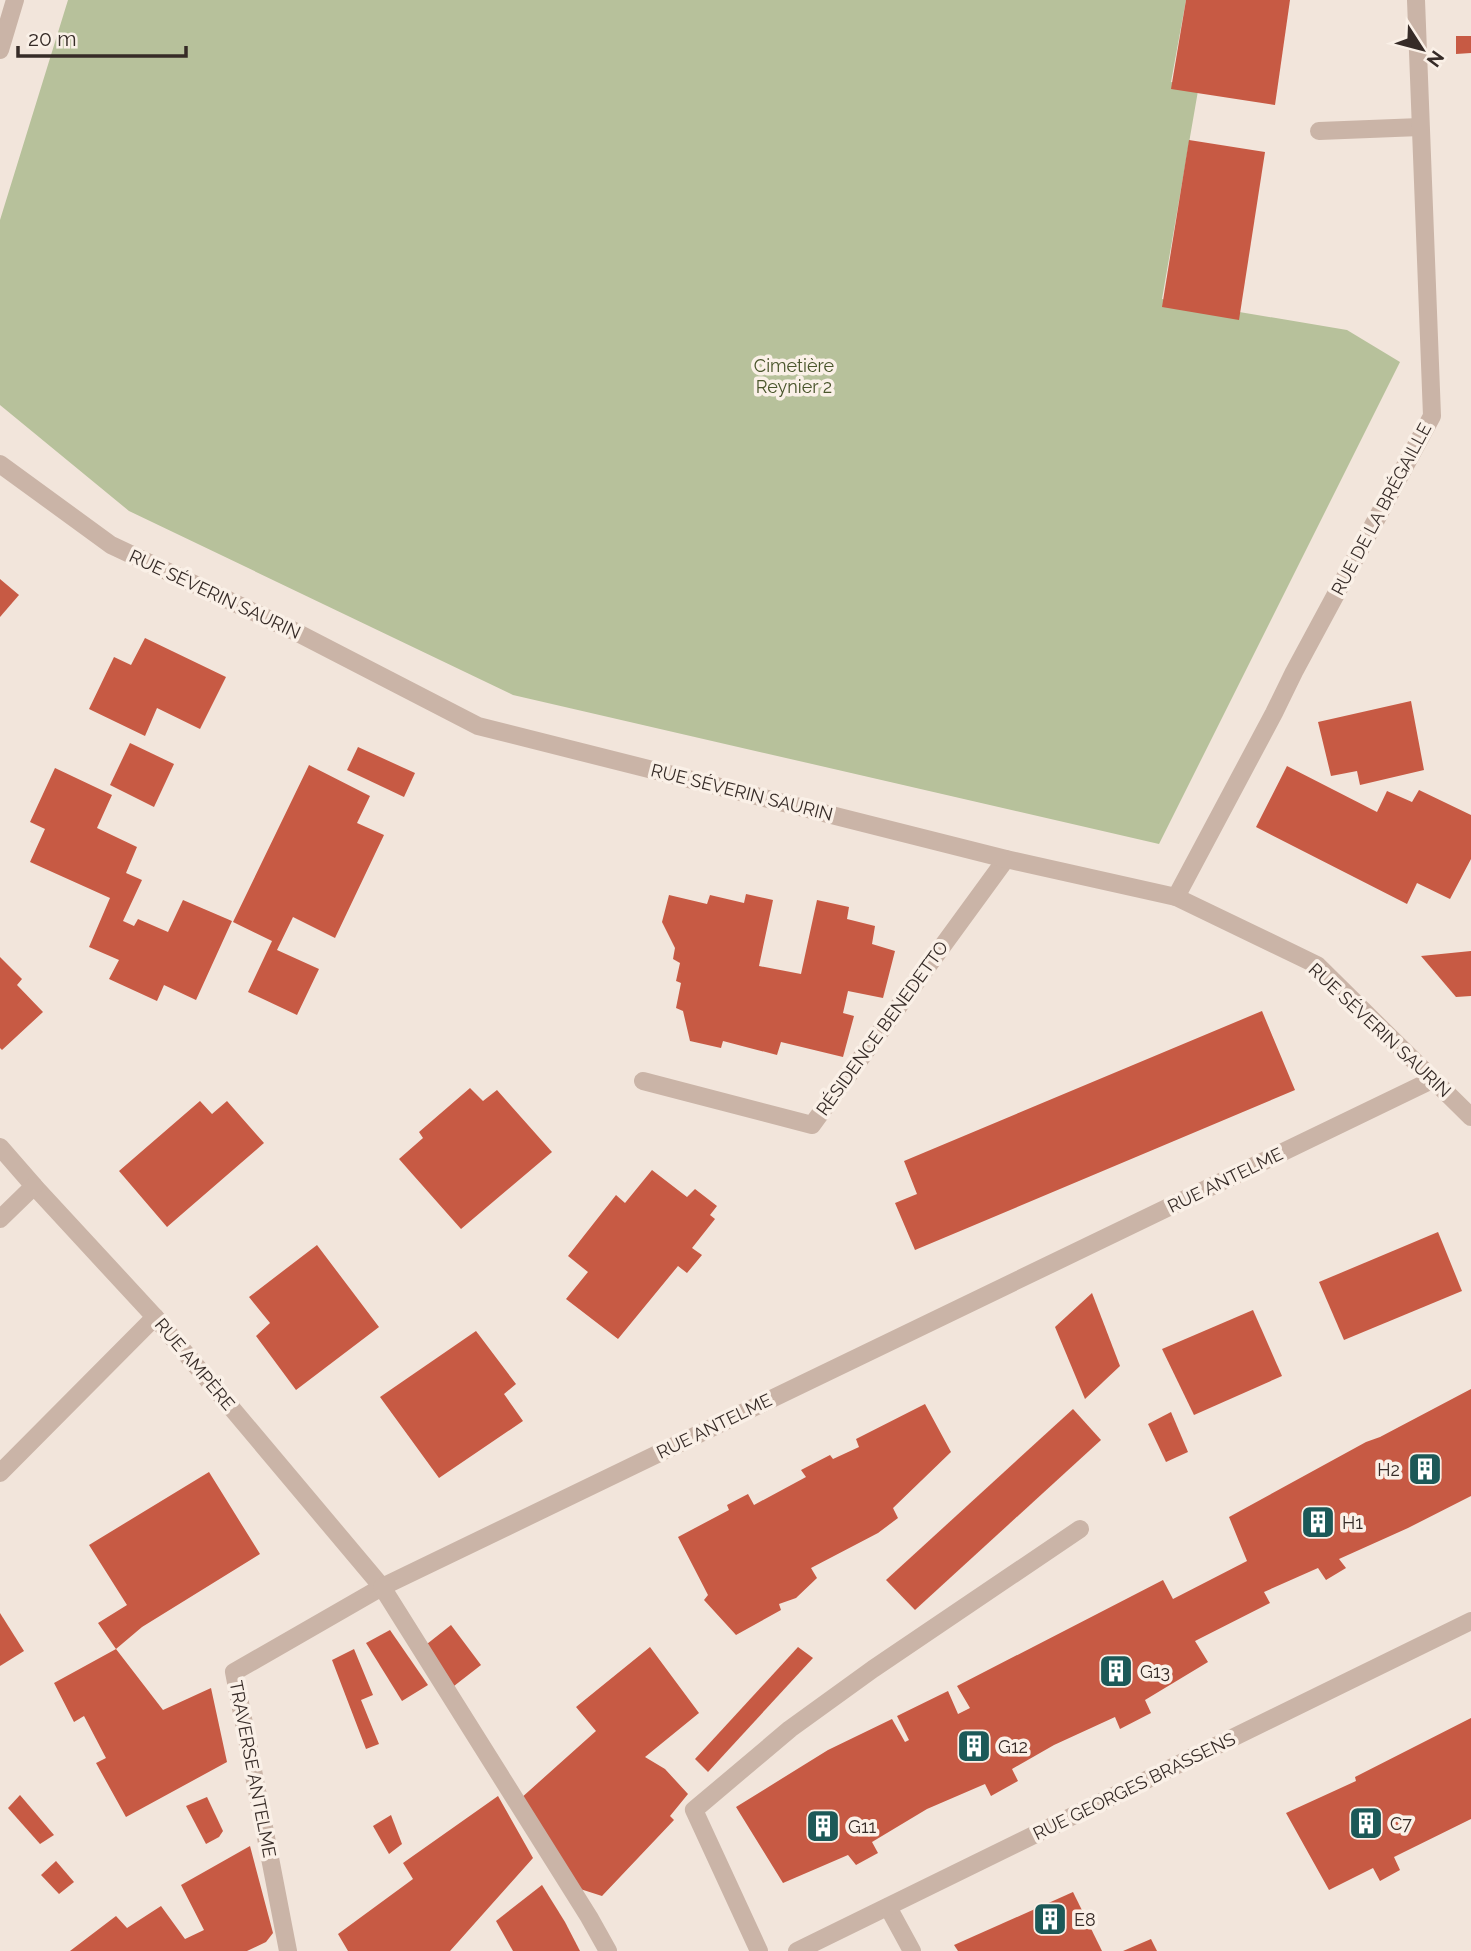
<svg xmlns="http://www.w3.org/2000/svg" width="1471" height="1951" viewBox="0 0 1471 1951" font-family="Raleway,sans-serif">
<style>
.green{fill:#b7c19b}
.building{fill:#c75a44}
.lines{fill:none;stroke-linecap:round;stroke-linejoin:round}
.service{stroke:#cab4a7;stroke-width:18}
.minor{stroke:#cab4a7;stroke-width:18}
.tertiary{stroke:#cab4a7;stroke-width:18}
.labels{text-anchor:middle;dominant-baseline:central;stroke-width:7;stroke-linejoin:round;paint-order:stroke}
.park-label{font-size:18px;fill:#49552b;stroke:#faf0e7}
.street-label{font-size:18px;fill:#362b27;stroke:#faf0e7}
.poi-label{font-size:18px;fill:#362b27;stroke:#faf0e7;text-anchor:start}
</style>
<rect width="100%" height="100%" fill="#f2e5db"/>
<!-- green -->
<polygon class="green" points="68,0 1186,0 1171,82 1199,85 1162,299 1347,330 1400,362 1159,844 513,695 129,511 0,405 0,220"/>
<!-- building -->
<g class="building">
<polygon points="1186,0 1290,0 1275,105 1171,89"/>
<polygon points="1456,36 1471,36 1471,53 1456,54"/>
<polygon points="1189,140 1265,152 1239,320 1162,307"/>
<polygon points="0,579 19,595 0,617"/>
<polygon points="145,638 226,677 200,729 157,708 145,736 89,709 114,657 131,665"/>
<polygon points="1411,701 1424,770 1360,785 1357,771 1331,776 1318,722"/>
<polygon points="130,743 174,764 154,807 110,785"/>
<polygon points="358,747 415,773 404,797 347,770"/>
<polygon points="309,765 370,796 357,823 384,835 335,938 293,917 277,950 319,969 297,1015 248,992 272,941 233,922"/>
<polygon points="1287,766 1377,812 1387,791 1412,802 1419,790 1471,815 1471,859 1450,899 1417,883 1407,904 1256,827"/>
<polygon points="55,768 112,795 97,828 137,847 126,873 142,880 123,921 134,926 138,919 168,932 183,900 232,921 196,1000 164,985 157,1001 109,979 119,960 89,947 110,898 30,862 45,829 30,822"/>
<polygon points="746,894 773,900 759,966 801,974 817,900 849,907 847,919 875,926 872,944 895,951 883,998 848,991 843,1013 854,1016 843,1057 781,1042 777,1055 723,1041 721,1048 690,1041 683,1011 676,1008 681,983 676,981 680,963 673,959 675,948 662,922 669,895 707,904 710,895 744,903"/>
<polygon points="1471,951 1471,996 1456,997 1421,956"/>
<polygon points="0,957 22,979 17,985 43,1012 2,1050 0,1048"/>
<polygon points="1262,1011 1295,1090 915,1250 895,1203 917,1194 904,1161"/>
<polygon points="470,1088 483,1101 497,1090 552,1152 461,1229 399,1159 423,1138 419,1132"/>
<polygon points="200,1101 212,1114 227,1101 264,1143 167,1227 119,1171"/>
<polygon points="652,1170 687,1197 695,1189 717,1206 710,1215 715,1219 692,1248 702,1255 687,1273 678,1266 618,1339 566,1299 588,1272 568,1256 616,1195 625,1203"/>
<polygon points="1438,1232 1462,1291 1344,1340 1319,1282"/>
<polygon points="317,1245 379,1327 296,1390 256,1336 270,1323 249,1297"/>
<polygon points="1092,1293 1120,1366 1085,1399 1055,1327"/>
<polygon points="1253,1310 1282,1376 1194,1415 1162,1349"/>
<polygon points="476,1331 516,1384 504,1394 523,1421 439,1478 380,1397"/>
<polygon points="1471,1389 1471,1496 1408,1528 1339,1559 1346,1568 1326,1580 1318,1568 1264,1592 1270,1603 1195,1641 1208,1662 1145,1700 1151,1713 1120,1729 1115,1717 1054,1745 1012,1769 1018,1781 991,1796 985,1784 927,1809 872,1842 878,1853 856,1865 848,1855 783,1883 736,1807 828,1750 892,1719 905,1742 909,1740 897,1716 948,1691 958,1714 970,1708 957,1686 1163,1580 1173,1599 1247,1561 1229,1517 1366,1442 1380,1437"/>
<polygon points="925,1404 951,1452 893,1508 898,1518 878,1533 811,1568 817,1578 796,1598 779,1604 781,1610 736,1635 704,1600 708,1595 678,1537 729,1510 727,1505 748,1494 754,1505 806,1477 801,1470 830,1455 833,1459 859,1447 856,1439"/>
<polygon points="1073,1409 1101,1440 915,1610 886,1580"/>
<polygon points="1171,1412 1188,1452 1166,1462 1148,1424"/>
<polygon points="209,1472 260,1554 142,1627 116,1649 98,1623 127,1605 89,1545"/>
<polygon points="0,1613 24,1651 0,1666"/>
<polygon points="451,1625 481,1665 454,1686 427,1644"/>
<polygon points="390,1630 428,1685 402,1701 366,1643"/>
<polygon points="650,1647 699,1713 645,1757 665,1769 688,1794 670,1816 674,1820 602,1896 574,1887 520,1799 596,1731 576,1707"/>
<polygon points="798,1647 813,1658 708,1772 695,1759"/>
<polygon points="116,1649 163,1710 211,1688 227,1762 126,1817 96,1763 106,1758 84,1716 74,1722 54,1683"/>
<polygon points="354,1649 373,1695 361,1700 379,1744 366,1749 332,1660"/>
<polygon points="1471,1718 1471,1819 1394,1857 1400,1870 1380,1881 1373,1868 1329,1890 1286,1813 1356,1781 1355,1777"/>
<polygon points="20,1795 54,1835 40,1844 8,1808"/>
<polygon points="498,1796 533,1858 450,1951 348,1951 338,1934 413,1879 403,1863"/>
<polygon points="207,1797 223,1831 219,1837 206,1844 186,1806"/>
<polygon points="391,1815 402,1844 389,1854 373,1826"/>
<polygon points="250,1846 273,1933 266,1942 247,1951 70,1951 116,1916 127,1928 161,1906 185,1939 204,1930 181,1885"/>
<polygon points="56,1861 74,1882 59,1894 41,1875"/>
<polygon points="542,1885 565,1922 580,1951 513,1951 496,1921"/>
<polygon points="1073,1892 1102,1951 958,1951 954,1945"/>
<polygon points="1151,1939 1157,1951 1123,1951"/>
</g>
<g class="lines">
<!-- service -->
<g class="service">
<polyline points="0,50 15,0"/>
<polyline points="1319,131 1420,127"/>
<polyline points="643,1081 812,1125 1006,859"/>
<polyline points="888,1907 912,1951"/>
<polyline points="759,1951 694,1810 790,1729 873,1669 1080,1529"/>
</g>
<!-- minor -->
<g class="minor">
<polyline points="1176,897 1274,713 1294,672 1432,416 1416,0"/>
<polyline points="0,1147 34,1186 155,1317 382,1587 234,1672 288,1951"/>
<polyline points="0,1219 34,1186"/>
<polyline points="0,1473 155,1317"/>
<polyline points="608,1951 589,1917 382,1587 1432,1080"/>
<polyline points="797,1951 1471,1621"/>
</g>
<!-- tertiary -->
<polyline class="tertiary" points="0,464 111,545 294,631 478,726 1006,859 1176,897 1317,965 1471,1117"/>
</g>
<!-- icons -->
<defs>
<g id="building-square" transform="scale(1.75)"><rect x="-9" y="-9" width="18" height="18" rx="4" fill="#1c5958" stroke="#faf0e7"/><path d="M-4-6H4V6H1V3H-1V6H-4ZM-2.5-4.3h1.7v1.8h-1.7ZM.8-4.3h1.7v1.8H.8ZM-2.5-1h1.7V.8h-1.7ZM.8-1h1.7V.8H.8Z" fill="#fff"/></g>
</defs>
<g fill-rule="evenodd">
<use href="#building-square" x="1425" y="1469"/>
<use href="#building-square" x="1318" y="1522"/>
<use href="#building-square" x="1116" y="1671"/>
<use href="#building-square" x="974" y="1746"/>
<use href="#building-square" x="1366" y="1823"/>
<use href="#building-square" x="823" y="1826"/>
<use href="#building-square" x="1050" y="1919"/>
</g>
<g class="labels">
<!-- park labels -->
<g class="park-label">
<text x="794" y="365">Cimetière<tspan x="794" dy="21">Reynier 2</tspan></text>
</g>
<!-- street labels -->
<g class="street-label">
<text transform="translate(1381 509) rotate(-62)">RUE DE LA BRÉGAILLE</text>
<text transform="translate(215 594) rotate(25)">RUE SÉVERIN SAURIN</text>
<text transform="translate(742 792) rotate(14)">RUE SÉVERIN SAURIN</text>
<text transform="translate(882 1028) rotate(-54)">RÉSIDENCE BENEDETTO</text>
<text transform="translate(1380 1030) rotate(43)">RUE SÉVERIN SAURIN</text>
<text transform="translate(1225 1180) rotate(-26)">RUE ANTELME</text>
<text transform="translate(195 1364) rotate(50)">RUE AMPÈRE</text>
<text transform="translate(714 1426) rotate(-26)">RUE ANTELME</text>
<text transform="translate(253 1769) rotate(79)">TRAVERSE ANTELME</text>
<text transform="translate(1134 1786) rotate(-26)">RUE GEORGES BRASSENS</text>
</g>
<!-- poi labels -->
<g class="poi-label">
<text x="1400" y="1469" text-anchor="end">H2</text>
<text x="1342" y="1522">H1</text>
<text x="1140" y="1671">G13</text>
<text x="998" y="1746">G12</text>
<text x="1390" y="1823">C7</text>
<text x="848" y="1826">G11</text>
<text x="1074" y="1919">E8</text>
</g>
</g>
<!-- north arrow -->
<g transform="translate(1422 49) rotate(126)" stroke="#faf0e7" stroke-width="5" paint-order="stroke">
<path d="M0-5L12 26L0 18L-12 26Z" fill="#362b27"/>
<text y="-10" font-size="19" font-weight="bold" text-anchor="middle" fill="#362b27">N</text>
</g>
<!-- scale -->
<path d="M18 46v10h168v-10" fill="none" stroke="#362b27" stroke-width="3.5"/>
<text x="28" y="46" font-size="21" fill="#362b27" stroke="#faf0e7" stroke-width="5" paint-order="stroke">20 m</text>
</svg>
